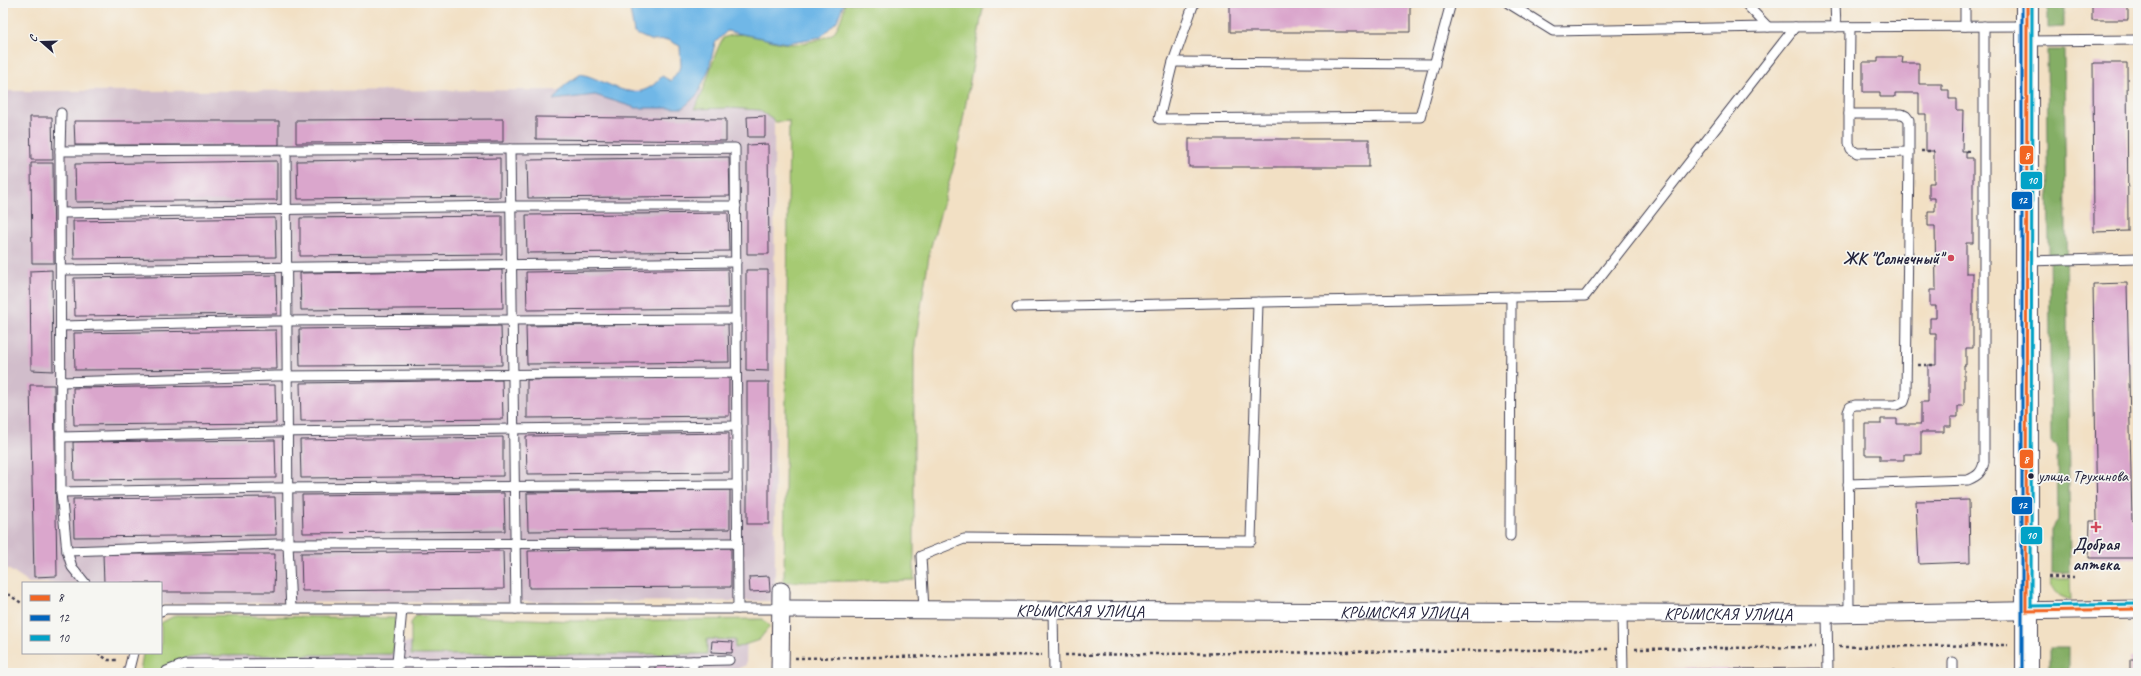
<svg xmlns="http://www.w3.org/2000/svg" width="2141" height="676" viewBox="0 0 2141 676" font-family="Caveat,sans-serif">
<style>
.industrial{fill:#d1bdcb}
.green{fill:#a6ca73;stroke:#647657}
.forest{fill:#84ae65;stroke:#536850}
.water{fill:#70b7e7;stroke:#496c91}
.building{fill:#daa6cc}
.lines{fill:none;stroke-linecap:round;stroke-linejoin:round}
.service-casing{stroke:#413e50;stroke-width:11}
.minor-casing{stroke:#413e50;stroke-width:19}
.tertiary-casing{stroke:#413e50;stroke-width:24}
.path{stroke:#413e50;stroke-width:2.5;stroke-dasharray:3 3;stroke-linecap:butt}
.service{stroke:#fff;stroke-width:9}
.minor{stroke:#fff;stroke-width:17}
.tertiary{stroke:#fff;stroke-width:22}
.bus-1-casing{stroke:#f6f6f2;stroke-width:6}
.bus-2-casing{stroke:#f6f6f2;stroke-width:6}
.bus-3-casing{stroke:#f6f6f2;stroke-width:6}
.bus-1{stroke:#f26522;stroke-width:3}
.bus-2{stroke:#0065bd;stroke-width:3}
.bus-3{stroke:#02a2c7;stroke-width:3}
.poi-dot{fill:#d1495b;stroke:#f6f6f2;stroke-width:1.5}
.bus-dot{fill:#22223b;stroke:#f6f6f2;stroke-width:1.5}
.labels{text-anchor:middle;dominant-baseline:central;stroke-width:3.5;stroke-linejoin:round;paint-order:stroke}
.bus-label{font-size:16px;fill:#22223b;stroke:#f6f6f2;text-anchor:start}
.poi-label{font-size:17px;font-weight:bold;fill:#22223b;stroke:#f6f6f2;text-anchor:end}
.street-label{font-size:17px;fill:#22223b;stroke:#f6f6f2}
.line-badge{stroke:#f6f6f2;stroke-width:1.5}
.badge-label{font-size:11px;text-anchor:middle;font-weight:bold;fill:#fff}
</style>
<rect width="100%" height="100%" fill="#f6f6f2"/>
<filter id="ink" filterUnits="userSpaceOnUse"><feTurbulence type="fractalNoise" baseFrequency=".025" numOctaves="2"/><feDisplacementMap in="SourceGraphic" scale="8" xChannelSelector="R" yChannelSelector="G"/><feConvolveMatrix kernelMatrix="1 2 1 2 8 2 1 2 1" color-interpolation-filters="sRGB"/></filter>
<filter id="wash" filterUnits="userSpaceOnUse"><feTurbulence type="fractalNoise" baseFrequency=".012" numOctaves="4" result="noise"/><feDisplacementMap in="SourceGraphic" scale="16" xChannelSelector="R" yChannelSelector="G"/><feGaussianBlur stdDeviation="0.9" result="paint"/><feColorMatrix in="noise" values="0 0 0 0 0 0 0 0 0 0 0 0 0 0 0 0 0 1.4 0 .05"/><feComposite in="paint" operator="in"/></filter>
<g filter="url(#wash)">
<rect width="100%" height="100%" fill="#f2e0c4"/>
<!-- industrial -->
<g class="industrial">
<polygon points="774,90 775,601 185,603 161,605 161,583 29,583 5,567 3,91"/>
<polygon points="747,631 746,665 728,673 154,673 155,670 217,641 586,644 696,632"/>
</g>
<!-- green -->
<g class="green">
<path d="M845 3H984L956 158 930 250 914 351V580L784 582 789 121 776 122 759 110 729 108 694 109C709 84 710 61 723 38 749 27 768 44 793 44 801 44 825 39 832 34 839 28 844 12 845 3Z"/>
<path d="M2051 579H2070L2071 600C2059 596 2051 593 2051 579Z"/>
<path d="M176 615 395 618V643L392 654 204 656C186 658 173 659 161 673H140L143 653H161V623Z"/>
<polygon points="437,615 574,621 763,619 770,626 759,640 735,648 735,640 707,639 707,654 411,655 411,623 416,616"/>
</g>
<!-- forest -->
<g class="forest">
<polygon points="2048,3 2064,3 2064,27 2048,28"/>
<polygon points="2047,50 2064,50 2070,572 2051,573 2051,529 2058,520 2057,446 2051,442"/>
<rect x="2049" y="648" width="20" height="25"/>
</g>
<!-- water -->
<path class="water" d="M629 3H844L837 21 821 37 786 43 727 31 715 43 709 69 698 94 683 108H636L595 95 553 100 565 85 581 74C611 81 636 109 662 76L671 81 681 67 680 46 668 40 652 41 634 33Z"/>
<g id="blocks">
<!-- building -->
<g class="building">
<polygon points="1410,3 1410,32 1230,32 1230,4"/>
<rect x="2092" y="3" width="36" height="17"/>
<polygon points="1878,57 1903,57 1902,63 1919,63 1919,84 1942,84 1942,90 1949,90 1949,99 1957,99 1957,110 1963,110 1962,151 1966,151 1966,158 1973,158 1973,243 1966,243 1966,273 1973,273 1973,348 1966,348 1966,365 1964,365 1964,406 1958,406 1958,417 1951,417 1951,426 1944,426 1944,432 1921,432 1921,454 1904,454 1904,460 1880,460 1880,455 1865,455 1865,424 1881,424 1881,419 1897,419 1897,424 1921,424 1921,402 1928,402 1928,365 1936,365 1936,334 1930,334 1930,318 1936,318 1936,306 1930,306 1930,290 1936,290 1935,226 1928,226 1928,211 1935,211 1935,198 1929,198 1929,183 1934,183 1934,151 1926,151 1926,114 1919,114 1919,93 1895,93 1895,97 1880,97 1880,92 1863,92 1863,62 1878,62"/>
<polygon points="2093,63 2127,63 2128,231 2094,232"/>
<polygon points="765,116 765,137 748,137 747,117"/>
<polygon points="30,117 52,117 53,160 31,160"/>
<polygon points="536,117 726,119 726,141 536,139"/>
<polygon points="503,119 503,142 296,143 296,120"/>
<polygon points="74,121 279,121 279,145 75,145"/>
<rect x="1189" y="139" width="180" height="28"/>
<polygon points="768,144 769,254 747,254 747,145"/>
<polygon points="729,157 730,196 528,198 527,160"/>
<polygon points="500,158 500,197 298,199 297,161"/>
<polygon points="277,161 277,200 76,202 75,164"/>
<polygon points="31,163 53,163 54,263 32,263"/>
<polygon points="728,213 729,251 527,253 526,215"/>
<polygon points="502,216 502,254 300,256 300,218"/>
<polygon points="275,218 276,257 74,259 73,221"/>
<polygon points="728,269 729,308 527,310 526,272"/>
<polygon points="52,270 53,371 31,370 30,271"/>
<polygon points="502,270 503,308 301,310 300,273"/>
<polygon points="746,270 768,270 768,371 746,370"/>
<polygon points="276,275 277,314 75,316 74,278"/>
<polygon points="2127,283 2132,521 2138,521 2138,558 2089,558 2090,521 2097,521 2093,284"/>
<polygon points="728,323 729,362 527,364 526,326"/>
<polygon points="501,326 502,365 300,366 299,329"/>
<polygon points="276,330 277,369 75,370 74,333"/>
<polygon points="729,377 729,416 527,418 527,380"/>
<polygon points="502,380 503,419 301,421 300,383"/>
<rect x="747" y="382" width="22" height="142"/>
<polygon points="30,385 54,385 57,576 34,577"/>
<polygon points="275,385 276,423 74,425 73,388"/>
<polygon points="729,433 729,472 527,474 526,436"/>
<polygon points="503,437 503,476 301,478 300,440"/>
<polygon points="275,440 276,478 74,480 73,442"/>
<polygon points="730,490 730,529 528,531 527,493"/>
<polygon points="504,493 505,531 303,533 302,495"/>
<polygon points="275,497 276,535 74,537 73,499"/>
<polygon points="1969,500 1970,562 1919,564 1916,501"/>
<polygon points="731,548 731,587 529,588 528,551"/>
<polygon points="503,551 504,589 302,591 301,553"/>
<polygon points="103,554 275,554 274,592 161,592 161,583 104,583"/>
<polygon points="769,576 770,591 750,592 749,577"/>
<polygon points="712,641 733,642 732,653 711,652"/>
<rect x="2130" y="659" width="8" height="14"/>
<rect x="655" y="665" width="24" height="8"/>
<polygon points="1821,668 1821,673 1639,673 1639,670"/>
<polygon points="1615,670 1615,673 1481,673 1481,672"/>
<rect x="1847" y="670" width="48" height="3"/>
</g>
</g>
</g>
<g filter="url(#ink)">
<use href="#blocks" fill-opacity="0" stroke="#413e50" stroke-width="1"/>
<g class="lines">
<!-- service casing -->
<g class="service-casing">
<g id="service">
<polyline points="1194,3 1173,62 1159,119 1420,117 1451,3"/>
<polyline points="1508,3 1553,31 1768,27 2027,26"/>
<polyline points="1745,3 1768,27"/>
<polyline points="1835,3 1836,27"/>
<polyline points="1965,3 1965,26"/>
<polyline points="2026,41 2138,40"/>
<polyline points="1173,62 1435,64"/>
<polyline points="1849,114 1849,143 1851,149 1857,153 1909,152"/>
<polyline points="510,149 516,609"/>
<polyline points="60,151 61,113"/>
<polyline points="286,151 288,544 291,609"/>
<polyline points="61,213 512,206 736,206"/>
<polyline points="2027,261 2138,258"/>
<polyline points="61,270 736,262"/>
<polyline points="1511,297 1585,296 1795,27"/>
<polyline points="1017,307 1511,297 1510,536"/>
<polyline points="61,326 275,321 736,319"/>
<polyline points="61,382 275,376 736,373"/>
<polyline points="61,437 276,432 737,426"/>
<path d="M1848 484 1968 480C1978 476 1982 472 1984 462V26"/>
<polyline points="61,492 276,488 737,485"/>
<polyline points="67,551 277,544 738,543"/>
<polyline points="85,583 72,567 67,551 61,492 60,151 735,148 738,609"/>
<polyline points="924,610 921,556 964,539 1251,541 1258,302"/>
<polyline points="1053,610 1054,673"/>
<polyline points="161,611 165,609 781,609"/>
<polyline points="1622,613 1623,673"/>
<polyline points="1849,613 1848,412 1850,407 1855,405 1896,405 1904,402 1906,396 1909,152 1909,120 1906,116 1902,114 1849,114 1850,27"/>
<polyline points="1827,614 1828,673"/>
<polyline points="693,661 693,673"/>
<polyline points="644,662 644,673"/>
<polyline points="1953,662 1953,673"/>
<polyline points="128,673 133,653"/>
<polyline points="167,673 167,671 185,664 397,663 402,609"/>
<polyline points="397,673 397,663 644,662 729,660"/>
</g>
</g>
<!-- minor casing -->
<g class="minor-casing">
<g id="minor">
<path id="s1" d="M781 609 1827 614 2138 609"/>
<polyline points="780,673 781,591"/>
</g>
</g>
<!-- tertiary casing -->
<g class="tertiary-casing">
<polyline id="tertiary" points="2027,3 2027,673"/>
</g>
<!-- path -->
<g class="path">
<polyline points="1921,151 1934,151"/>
<polyline points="1966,151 1972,151"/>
<polyline points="1918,365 1936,365"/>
<polyline points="2048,577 2074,577"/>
<polyline points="3,591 23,604"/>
<polyline points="1839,647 2008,645"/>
<polyline points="1635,649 1816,647"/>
<polyline points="98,653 108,660 118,660"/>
<polyline points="1065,655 1610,649"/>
<polyline points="795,658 1042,655"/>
</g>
<!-- service -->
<use href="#service" class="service"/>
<!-- minor -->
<use href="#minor" class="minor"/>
<!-- tertiary -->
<use href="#tertiary" class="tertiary"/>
<!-- bus-1 casing -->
<g class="bus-1-casing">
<g id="bus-1">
<polyline points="2026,611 2027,3"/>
<polyline points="2026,611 2138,609"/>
</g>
</g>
<!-- bus-2 casing -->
<g class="bus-2-casing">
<polyline id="bus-2" points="2022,3 2022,673"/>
</g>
<!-- bus-3 casing -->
<g class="bus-3-casing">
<polyline id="bus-3" points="2032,3 2031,606 2138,604"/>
</g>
<!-- bus-1 -->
<use href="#bus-1" class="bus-1"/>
<!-- bus-2 -->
<use href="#bus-2" class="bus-2"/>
<!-- bus-3 -->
<use href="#bus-3" class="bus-3"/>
</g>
</g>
<!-- markers -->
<g class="poi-dot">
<circle cx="1951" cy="258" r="4"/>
<path d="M2094 521h4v4h4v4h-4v4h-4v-4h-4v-4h4z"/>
</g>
<circle class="bus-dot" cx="2031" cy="476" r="3.5"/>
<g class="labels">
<!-- bus labels -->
<g class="bus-label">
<text x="2038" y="476">улица Трухинова</text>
</g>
<!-- poi labels -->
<g class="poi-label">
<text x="1943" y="258">ЖК "Солнечный"</text>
<text x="2096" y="544" text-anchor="middle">Добрая<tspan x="2096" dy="20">аптека</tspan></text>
</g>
<!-- street labels -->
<g class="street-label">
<text stroke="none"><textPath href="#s1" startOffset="299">КРЫМСКАЯ УЛИЦА</textPath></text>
<text stroke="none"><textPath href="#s1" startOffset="623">КРЫМСКАЯ УЛИЦА</textPath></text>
<text stroke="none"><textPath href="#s1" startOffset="947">КРЫМСКАЯ УЛИЦА</textPath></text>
</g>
</g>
<g class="line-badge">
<rect x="2019" y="145" width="15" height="20" rx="4" fill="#f26522"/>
<rect x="2020" y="171" width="23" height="19" rx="4" fill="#02a2c7"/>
<rect x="2011" y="191" width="22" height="19" rx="4" fill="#0065bd"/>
<rect x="2019" y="449" width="15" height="20" rx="4" fill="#f26522"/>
<rect x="2011" y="496" width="22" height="19" rx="4" fill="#0065bd"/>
<rect x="2020" y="526" width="23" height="19" rx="4" fill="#02a2c7"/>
</g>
<g class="badge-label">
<text x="2027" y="159">8</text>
<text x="2032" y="184">10</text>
<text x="2022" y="204">12</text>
<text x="2026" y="463">8</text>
<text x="2022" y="509">12</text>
<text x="2031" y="539">10</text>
</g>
<!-- margin -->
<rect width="2141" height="676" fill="none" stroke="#f6f6f2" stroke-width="16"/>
<!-- legend -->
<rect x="22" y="582" width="140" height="72" fill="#f6f6f2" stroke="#a1a1a9"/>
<rect x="30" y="595" width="20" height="6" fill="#f26522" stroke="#a1a1a9"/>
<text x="58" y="602" font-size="12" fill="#22223b">8</text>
<rect x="30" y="615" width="20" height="6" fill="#0065bd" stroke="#a1a1a9"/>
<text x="58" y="622" font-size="12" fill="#22223b">12</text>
<rect x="30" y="635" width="20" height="6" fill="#02a2c7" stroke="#a1a1a9"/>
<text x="58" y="642" font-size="12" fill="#22223b">10</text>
<!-- north arrow -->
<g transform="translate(42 42) rotate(290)" stroke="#f6f6f2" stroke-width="3" paint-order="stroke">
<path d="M0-3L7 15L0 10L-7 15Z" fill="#22223b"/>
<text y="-6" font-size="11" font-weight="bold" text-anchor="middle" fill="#22223b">С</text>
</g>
</svg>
